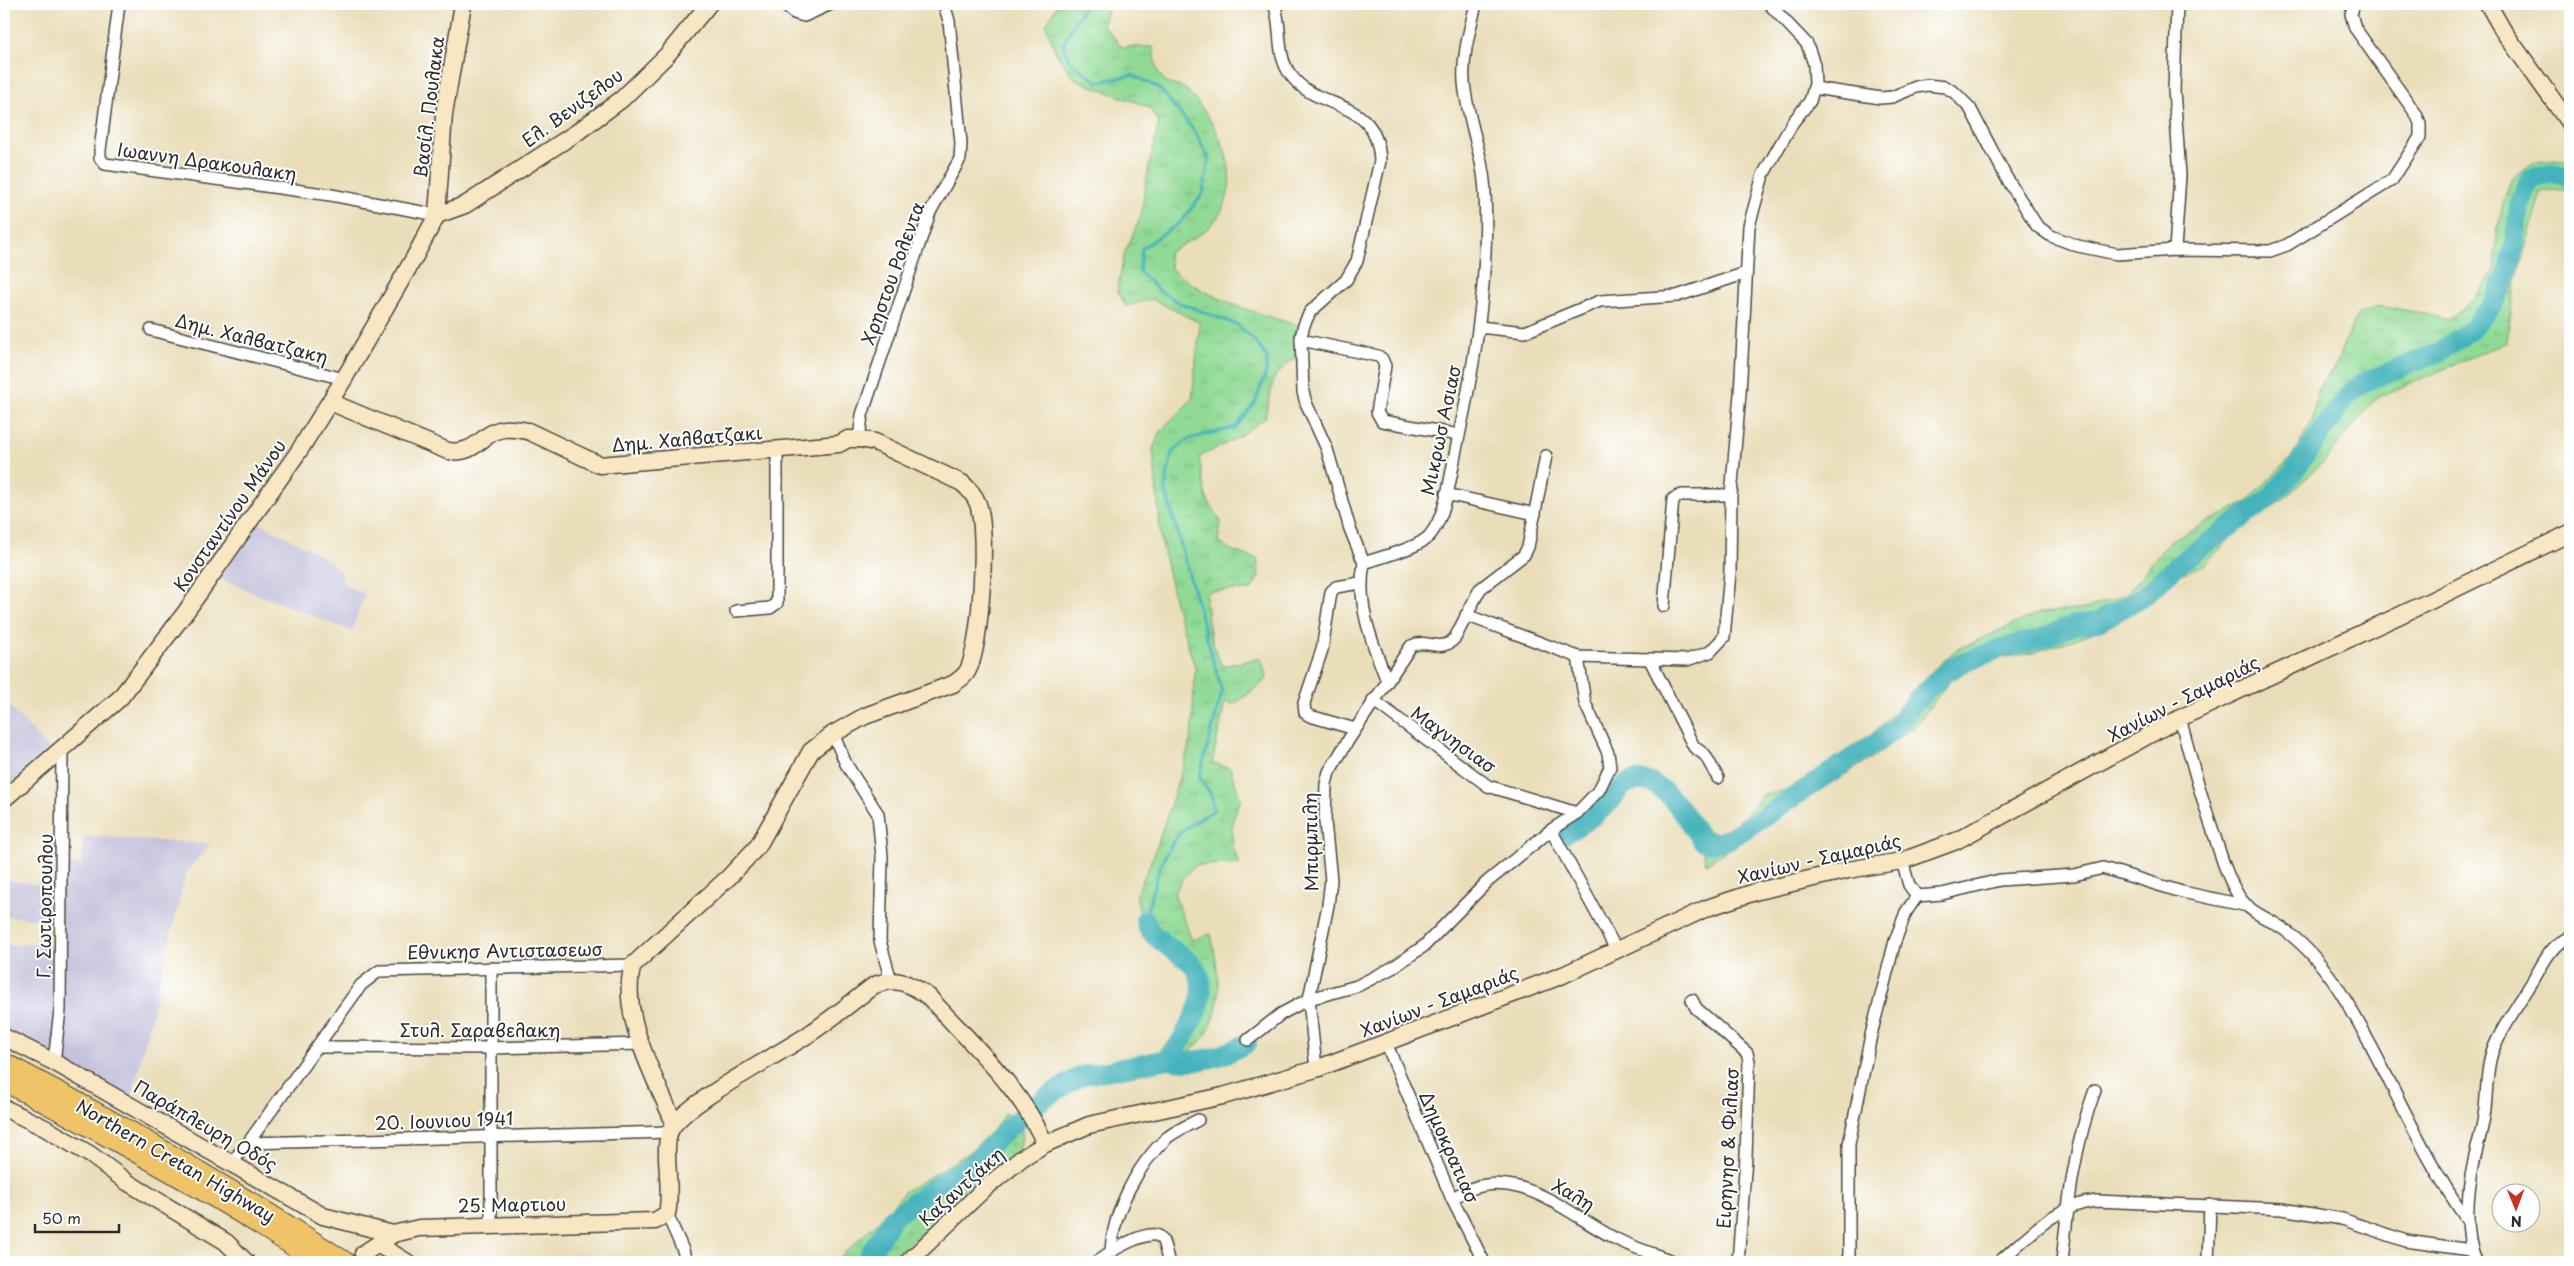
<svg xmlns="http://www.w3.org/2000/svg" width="2574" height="1266" viewBox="0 0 2574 1266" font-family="'Playpen Sans',sans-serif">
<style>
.industrial{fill:#c3c1db}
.grass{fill:url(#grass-tufts);stroke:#5e8260}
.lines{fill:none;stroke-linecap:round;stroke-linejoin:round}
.stream{stroke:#44b3bc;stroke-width:3}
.river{stroke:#44b3bc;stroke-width:20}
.street-casing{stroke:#484640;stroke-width:14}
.secondary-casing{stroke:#484640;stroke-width:19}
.highway-casing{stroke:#484640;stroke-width:22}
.street{stroke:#fff;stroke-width:11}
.secondary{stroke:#f9e7c3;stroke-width:16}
.highway{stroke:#efc469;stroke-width:20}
.labels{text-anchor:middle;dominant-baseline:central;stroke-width:4;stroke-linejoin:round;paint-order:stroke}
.street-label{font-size:18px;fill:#2b2b2b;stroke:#fff}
</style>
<defs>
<pattern id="grass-tufts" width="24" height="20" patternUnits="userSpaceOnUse" patternTransform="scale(1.25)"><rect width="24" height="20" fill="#91da95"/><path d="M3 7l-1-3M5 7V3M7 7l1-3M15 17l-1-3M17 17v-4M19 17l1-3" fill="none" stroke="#7dbb81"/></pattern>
</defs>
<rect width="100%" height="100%" fill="#fff"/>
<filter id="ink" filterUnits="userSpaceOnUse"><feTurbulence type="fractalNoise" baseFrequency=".02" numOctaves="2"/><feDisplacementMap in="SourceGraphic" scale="10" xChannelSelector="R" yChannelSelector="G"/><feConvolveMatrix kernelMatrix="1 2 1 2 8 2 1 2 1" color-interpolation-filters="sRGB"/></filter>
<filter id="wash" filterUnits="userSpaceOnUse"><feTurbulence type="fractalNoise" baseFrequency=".0096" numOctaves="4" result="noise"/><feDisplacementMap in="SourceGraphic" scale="20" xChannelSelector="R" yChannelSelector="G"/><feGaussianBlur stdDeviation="1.12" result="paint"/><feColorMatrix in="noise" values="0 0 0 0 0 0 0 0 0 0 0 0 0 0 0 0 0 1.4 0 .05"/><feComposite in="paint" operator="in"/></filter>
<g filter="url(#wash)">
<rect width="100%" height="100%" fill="#eadeba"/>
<!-- industrial -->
<g class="industrial">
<polygon points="258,522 322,556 340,571 344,585 365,594 352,631 219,579"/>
<polygon points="4,701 50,750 4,799"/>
<polygon points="83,836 211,844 186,872 130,1105 4,1037 5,945 57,944 59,922 44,919 4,916 4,880 37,884 61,879 61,862 81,866"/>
</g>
<!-- grass -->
<g class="grass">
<path d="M1058 4H1108L1103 25 1122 47H1153C1155 61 1155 76 1170 84 1175 86 1183 86 1187 90 1220 126 1251 184 1210 226 1199 237 1181 245 1168 253L1171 269C1210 302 1263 314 1311 330L1309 348 1288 363 1274 378 1265 418 1234 440 1199 457 1206 497 1221 522 1218 542 1233 551 1257 559 1259 576 1251 590 1210 591 1206 595C1206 620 1211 643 1222 666L1261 658 1267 679 1235 704 1225 702 1212 763 1230 768 1241 800C1229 822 1229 843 1240 864L1197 865 1184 877 1174 894 1192 940 1211 934C1218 969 1227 1013 1200 1042 1191 1052 1183 1054 1175 1066L1153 1067 1162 1048 1178 1034 1186 1020 1194 990 1189 975 1179 964 1144 935 1136 895 1155 852 1186 757 1192 732 1195 668 1175 603 1161 540 1153 448 1162 429 1192 399 1200 323 1152 299 1126 306 1117 290 1125 252 1141 216 1146 180 1159 123 1149 107 1091 86 1074 78 1056 54 1046 25Z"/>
<path d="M2555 159 2570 161V191L2557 190 2541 193 2515 284 2507 342 2376 398 2327 458 2284 499 2238 531 2204 565 2174 577 2149 604 2108 627 2069 641 2033 653 1984 661 1949 682 1915 726 1871 759 1785 811 1706 864 1703 850 1678 812 1687 811 1702 830 1719 833C1736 824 1751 813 1761 796L1790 789 1876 732 1934 669 1956 650 2039 613 2085 609 2126 594 2170 541 2245 503 2292 457 2312 421 2318 387 2337 365 2346 337 2359 314 2379 306 2427 314 2448 320 2475 299 2494 271 2497 232 2504 200 2512 177 2535 162Z"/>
<path d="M1005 1113C1025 1126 1024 1129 1019 1151L886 1262H835L880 1220 904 1192 970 1152 994 1129Z"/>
</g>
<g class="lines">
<!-- stream -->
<path class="stream" d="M1085 4 1063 44 1070 62 1098 82 1133 75 1160 89 1195 132 1209 159 1203 193 1181 222 1142 248 1139 271 1158 290 1180 303 1238 325 1254 340 1267 357 1266 373 1255 403 1236 427 1189 439 1172 452 1165 488 1222 692 1199 778 1211 794 1214 810C1200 819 1182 828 1173 842 1158 864 1152 894 1145 920"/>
<!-- river -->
<g class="river">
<path d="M1561 836C1578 826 1594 817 1609 803 1614 798 1618 789 1623 786 1657 763 1687 819 1703 841L1714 843 1730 839 1894 730 1918 698 1951 668 1998 649 2040 639 2074 625 2098 622 2143 597 2181 562 2266 501 2292 474 2347 396 2362 383 2439 352 2471 330 2494 303 2506 277 2514 247 2519 206 2529 180 2552 173 2570 177"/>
<path d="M1145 920C1149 934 1158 939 1170 948 1177 953 1186 958 1192 964 1218 991 1184 1036 1169 1059"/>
<path d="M865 1262 893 1217 936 1186 972 1164 1009 1127 1045 1098 1080 1076 1169 1059C1197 1065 1223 1057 1247 1043"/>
</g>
</g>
</g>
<g filter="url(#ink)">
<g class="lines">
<!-- street casing -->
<g class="street-casing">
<g id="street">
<polyline points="119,4 100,150 100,158 105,164 331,195 437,215"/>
<polyline points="783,4 794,13 804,16 831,4"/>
<path d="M1274 4C1283 27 1275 53 1290 74 1318 114 1377 95 1380 161L1357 261 1346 280 1310 312 1304 325 1301 337 1303 392 1306 403 1327 449 1350 529 1364 563"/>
<polyline points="1814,88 1881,98 1892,97 1916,87 1927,85 1945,87 1954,92 1970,108 2006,177 2037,226 2051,236 2078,246 2117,254 2175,250 2270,251 2287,245 2392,180 2420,137 2420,123 2416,114 2355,28 2351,14 2354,4"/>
<polyline points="2175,250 2180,175 2174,90 2177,4"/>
<polyline points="1479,327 1525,332 1600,301 1677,296 1746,273"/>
<polyline points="151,330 344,379"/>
<polyline points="1301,340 1378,356 1382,359 1385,366 1377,412 1382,421 1459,435"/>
<polyline points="859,439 862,415 930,212 960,159 961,143 949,21 944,4"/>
<polyline points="1446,494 1535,514"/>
<polyline points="1664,606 1673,499 1682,495 1731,495"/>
<polyline points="736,611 770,608 777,603 777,450"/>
<polyline points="1466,615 1578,657 1687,660 1710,652 1724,637 1730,573 1731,495 1740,394 1749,226 1763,175 1793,122 1810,101 1815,84 1814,64 1807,44 1769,4"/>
<polyline points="1650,660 1694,747 1705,755 1718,778"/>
<path d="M1387 681C1372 642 1356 605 1364 563 1380 557 1420 548 1430 535 1447 515 1451 471 1457 445 1475 362 1489 279 1485 194 1484 156 1467 120 1464 82 1462 56 1470 29 1476 4"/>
<polyline points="1373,700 1488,786 1577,813"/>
<path d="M2180 718C2190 756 2200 794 2213 831 2220 853 2227 878 2240 898 2251 914 2271 919 2286 931 2310 949 2327 970 2343 996 2388 1069 2418 1151 2468 1221"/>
<polyline points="1355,729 1310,716 1305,713 1304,703 1322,650 1331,592 1336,587 1360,583"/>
<polyline points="833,734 846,764 878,814 882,856 880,941 891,981"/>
<polyline points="1551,830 1616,949"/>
<polyline points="1902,861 1909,885 1917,896 1942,894 2000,880 2074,875 2103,868 2182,892 2248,906"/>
<polyline points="1692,1000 1696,1008 1747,1053 1749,1061 1746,1158 1738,1262"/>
<polyline points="1248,1040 1281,1014 1309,999 1357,986 1392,968 1424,946 1487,882 1551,830 1577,813 1599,790 1610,767 1608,753 1585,703 1578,657"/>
<polyline points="1386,1043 1452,1199 1484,1262"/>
<polyline points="318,1047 491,1048 642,1044"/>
<polyline points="54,1062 60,1010 62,749"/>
<path d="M1316 1069 1309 999 1328 905 1331 880 1325 822 1326 784 1329 772 1349 739 1411 646C1428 638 1441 654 1455 638L1480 589 1524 555 1528 547 1546 456"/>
<polyline points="248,1143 361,985 379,971 633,965"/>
<polyline points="230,1164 248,1143 670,1132"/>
<path d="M1452 1199C1509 1158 1565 1212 1614 1238 1634 1248 1654 1254 1675 1262"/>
<polyline points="667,1214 683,1250 686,1262"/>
<polyline points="491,1225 491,968"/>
<path d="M1111 1251C1113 1212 1138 1163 1168 1137 1177 1130 1189 1125 1198 1120"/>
<path d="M1097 1262C1105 1254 1149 1227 1160 1237 1165 1241 1166 1256 1169 1262"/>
<polyline points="1846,1262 1849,1256 1849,1144 1871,1035 1895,941 1906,912 1917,896"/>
<path d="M1999 1262C2028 1237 2055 1205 2096 1201L2282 1209 2342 1219 2406 1241 2471 1250"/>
<path d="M2062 1262C2068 1203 2074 1146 2095 1090"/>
<polyline points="2208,1262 2210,1205"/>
<path d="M2476 1262C2464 1232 2467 1192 2474 1161 2477 1146 2482 1131 2484 1116 2488 1092 2485 1067 2495 1045 2505 1022 2521 1001 2534 979 2543 964 2552 942 2570 938"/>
</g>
</g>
<!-- secondary casing -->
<g class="secondary-casing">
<g id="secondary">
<polyline points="2488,4 2504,32 2570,124"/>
<polyline points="437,215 465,205 576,133 622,99 667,55 709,4"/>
<path d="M330 402 448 451C478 455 481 432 504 429 512 428 521 430 528 431L600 465 839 444 848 439H859L875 442 962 483C969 489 975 496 978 504 988 533 981 640 969 668 966 676 960 679 953 684L865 716 833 734 811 751 758 846 729 877 633 965C618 1013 656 1079 674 1123"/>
<polyline points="4,799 120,698 185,613 299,451 344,379 414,258 437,215 444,114 463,4"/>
<polyline points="4,1037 54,1062 323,1216 393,1234"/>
<polyline points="4,1108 45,1128 91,1155 127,1182 226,1242 246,1262"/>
<polyline points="379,1245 407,1262"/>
<path d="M363 1254 393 1234 419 1228 655 1221 667 1214C673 1189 662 1152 670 1131 681 1105 778 1055 806 1036 829 1021 851 1003 873 986 895 976 910 983 929 997 970 1043 1021 1087 1045 1144"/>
<polyline points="908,1262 983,1190 1022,1158 1045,1144 1089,1125 1223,1096 1316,1069 1563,975 1707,908 1758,891 1848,870 1902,861 1956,841 2180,718 2426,603 2570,533"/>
</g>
</g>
<!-- highway casing -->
<g class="highway-casing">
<g id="highway">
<path d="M4 1063C121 1124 234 1190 345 1262"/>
<path d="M4 1081C111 1137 217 1195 318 1262"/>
</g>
</g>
<!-- street -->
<use href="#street" class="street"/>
<!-- secondary -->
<use href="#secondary" class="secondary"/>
<!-- highway -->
<use href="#highway" class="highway"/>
</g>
</g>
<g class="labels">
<!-- street labels -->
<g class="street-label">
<text transform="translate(428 107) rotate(-83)">Βασίλ. Πουλακα</text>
<text transform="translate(572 107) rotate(-36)">Ελ. Βενιζελου</text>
<text transform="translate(207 161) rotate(8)">Ιωαννη Δρακουλακη</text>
<text transform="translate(892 273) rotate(-70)">Χρηστου Ρολεντα</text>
<text transform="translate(252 338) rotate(14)">Δημ. Χαλβατζακη</text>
<text transform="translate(1440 430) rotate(-78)">Μικρωσ Ασιασ</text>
<text transform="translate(687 438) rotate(-5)">Δημ. Χαλβατζακι</text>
<text transform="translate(229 515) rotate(-55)">Κονσταντίνου Μάνου</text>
<text transform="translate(2183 698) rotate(-27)">Χανίων - Σαμαριάς</text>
<text transform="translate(1454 739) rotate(36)">Μαγνησιασ</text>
<text transform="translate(1310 842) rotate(-91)">Μπιρμπιλη</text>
<text transform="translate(1819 858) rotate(-13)">Χανίων - Σαμαριάς</text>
<text transform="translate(44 906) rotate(-89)">Γ. Σωτιροπουλου</text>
<text transform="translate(505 950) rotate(-1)">Εθνικησ Αντιστασεωσ</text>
<text transform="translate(1439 1001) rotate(-21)">Χανίων - Σαμαριάς</text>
<text x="480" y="1029">Στυλ. Σαραβελακη</text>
<text transform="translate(444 1120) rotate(-2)">20. Ιουνιου 1941</text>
<text transform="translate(206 1125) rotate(30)">Παράπλευρη Οδός</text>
<text transform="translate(1450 1147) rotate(66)">Δημοκρατιασ</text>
<text transform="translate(1727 1148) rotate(-87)">Ειρηνησ &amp; Φιλιασ</text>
<text transform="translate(176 1160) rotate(30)">Northern Cretan Highway</text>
<text transform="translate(961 1186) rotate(-42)">Καζαντζάκη</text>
<text transform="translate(1574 1194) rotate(30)">Χαλη</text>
<text transform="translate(512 1204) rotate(-1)">25. Μαρτιου</text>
</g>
</g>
<!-- margin -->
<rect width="2574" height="1266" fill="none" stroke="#fff" stroke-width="20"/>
<!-- north arrow -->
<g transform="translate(2516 1208) rotate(179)"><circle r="24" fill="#ffffff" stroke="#aaaaaa"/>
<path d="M0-4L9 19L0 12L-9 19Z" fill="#c8321e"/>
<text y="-8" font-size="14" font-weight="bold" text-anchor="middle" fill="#2b2b2b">N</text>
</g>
<!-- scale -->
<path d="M35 1224v8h84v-8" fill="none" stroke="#2b2b2b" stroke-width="2.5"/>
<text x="42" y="1224" font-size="15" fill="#2b2b2b" stroke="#ffffff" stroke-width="4" paint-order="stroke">50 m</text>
</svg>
